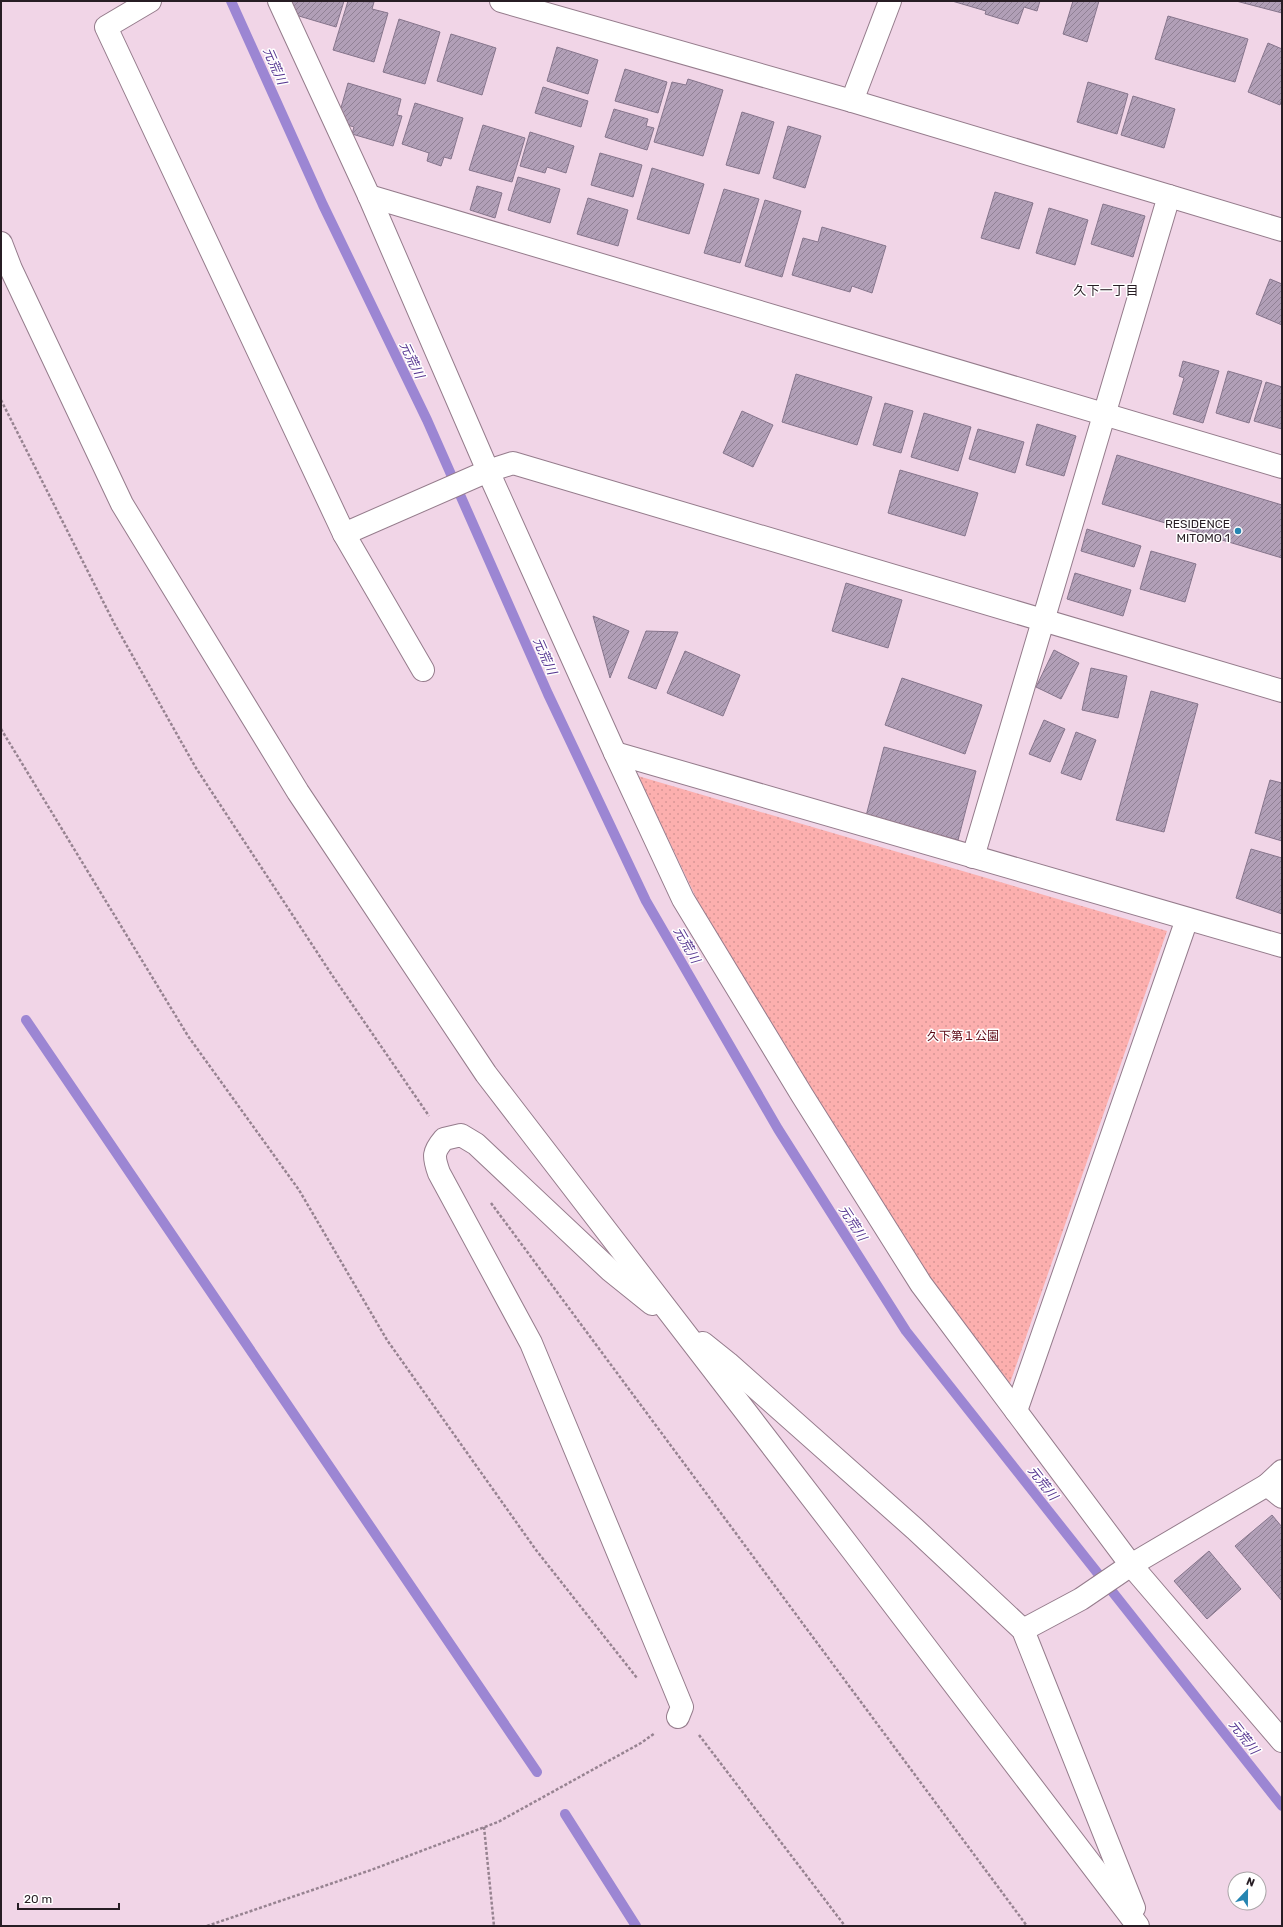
<svg xmlns="http://www.w3.org/2000/svg" width="1283" height="1927" viewBox="0 0 1283 1927" font-family="Rubik,'Noto Sans JP',sans-serif">
<style>
.park{fill:url(#park-dots)}
.lines{fill:none;stroke-linecap:round;stroke-linejoin:round}
.stream{stroke:#9c86d3;stroke-width:10}
.building{fill:url(#building-hatch);stroke:#86758c}
.minor-casing{stroke:#957c8c;stroke-width:24}
.path{stroke:#978391;stroke-width:2.5;stroke-dasharray:3 2;stroke-linecap:butt}
.minor{stroke:#fff;stroke-width:22}
.poi-dot{fill:#2585b1;stroke:#fff;stroke-width:1.5}
.labels{text-anchor:middle;dominant-baseline:central;stroke-width:3;stroke-linejoin:round;paint-order:stroke}
.poi-label{font-size:12px;fill:#271d24;stroke:#fff;text-anchor:end}
.park-label{font-size:12px;fill:#5b0714;stroke:#fff}
.water-label{font-size:13px;font-style:italic;fill:#563590;stroke:#fff}
.neighbourhood-label{font-size:13px;fill:#271d24;stroke:#fff}
</style>
<defs>
<pattern id="park-dots" width="8" height="8" patternUnits="userSpaceOnUse"><rect width="8" height="8" fill="#fcafae"/><path d="M2 2h.1M6 6h.1" fill="none" stroke="#d89696" stroke-width="1.8" stroke-linecap="round"/></pattern>
<pattern id="building-hatch" width="6" height="6" patternUnits="userSpaceOnUse"><rect width="6" height="6" fill="#b19fb7"/><path d="M-1 1l2-2M0 6l6-6M5 7l2-2" fill="none" stroke="#908195"/></pattern>
</defs>
<rect width="100%" height="100%" fill="#f1d5e7"/>
<!-- park -->
<polygon class="park" points="638,776 1167,931 1010,1383 929,1278 809,1087 702,910"/>
<g class="lines">
<!-- stream -->
<g class="stream">
<polyline points="231,1 323,205 427,420 548,694 646,901 778,1129 906,1331 1282,1806"/>
<polyline points="26,1020 537,1772"/>
<polyline points="565,1814 636,1926"/>
</g>
</g>
<!-- building -->
<g class="building">
<polygon points="285,1 344,1 336,27 282,11"/>
<polygon points="348,1 374,2 372,9 388,13 374,62 333,50"/>
<polygon points="952,1 1040,1 1037,11 1024,7 1018,24 985,14 986,11"/>
<polygon points="1073,1 1099,1 1087,42 1063,34"/>
<polygon points="1236,1 1282,1 1282,13"/>
<polygon points="1168,16 1248,39 1235,82 1155,59"/>
<polygon points="399,19 440,32 425,84 383,72"/>
<polygon points="451,34 496,48 482,95 437,81"/>
<polygon points="1268,43 1282,49 1282,99 1280,105 1248,92"/>
<polygon points="557,47 598,60 588,94 547,81"/>
<polygon points="625,69 667,82 658,113 615,101"/>
<polygon points="688,79 723,90 703,156 654,142 672,82 686,85"/>
<polygon points="1088,82 1128,94 1117,134 1077,122"/>
<polygon points="348,83 401,99 397,115 402,116 393,146 352,134 354,127 337,122"/>
<polygon points="543,87 588,101 581,127 535,113"/>
<polygon points="1133,96 1175,109 1164,148 1121,135"/>
<polygon points="415,103 463,118 451,159 444,157 441,166 427,161 429,153 402,144"/>
<polygon points="614,109 648,119 646,126 654,128 647,150 605,137"/>
<polygon points="742,112 774,122 759,174 726,165"/>
<polygon points="483,125 525,138 512,182 469,170"/>
<polygon points="788,126 821,136 805,188 773,178"/>
<polygon points="530,132 574,146 566,173 547,167 545,173 520,166"/>
<polygon points="600,153 642,165 633,197 591,185"/>
<polygon points="652,168 704,184 689,234 637,219"/>
<polygon points="518,177 560,189 550,223 508,210"/>
<polygon points="477,186 502,193 495,218 470,210"/>
<polygon points="724,189 759,199 740,263 704,253"/>
<polygon points="995,192 1033,203 1019,249 981,238"/>
<polygon points="588,198 628,210 618,246 577,234"/>
<polygon points="765,200 801,211 782,277 745,266"/>
<polygon points="1103,204 1145,216 1133,257 1091,244"/>
<polygon points="1049,208 1088,220 1075,265 1036,253"/>
<polygon points="822,227 886,246 872,293 852,286 850,292 792,275 803,238 818,242"/>
<polygon points="1270,279 1282,284 1282,325 1256,314"/>
<polygon points="1183,361 1219,371 1203,423 1173,414 1184,378 1179,376"/>
<polygon points="1228,371 1262,381 1249,423 1216,413"/>
<polygon points="796,374 872,397 857,445 782,422"/>
<polygon points="1266,382 1282,387 1282,429 1254,421"/>
<polygon points="885,403 913,411 901,453 873,445"/>
<polygon points="742,411 773,425 753,467 723,453"/>
<polygon points="924,413 971,427 958,471 911,457"/>
<polygon points="1037,424 1076,436 1064,476 1026,465"/>
<polygon points="978,429 1024,442 1015,473 969,459"/>
<polygon points="1117,455 1282,505 1282,558 1102,504"/>
<polygon points="900,470 978,493 965,536 888,513"/>
<polygon points="1087,529 1141,546 1134,567 1081,551"/>
<polygon points="1151,551 1196,564 1185,602 1140,589"/>
<polygon points="1075,573 1131,590 1123,616 1067,599"/>
<polygon points="846,583 902,600 888,648 832,631"/>
<polygon points="593,616 629,631 610,678"/>
<polygon points="646,631 678,632 656,689 628,678"/>
<polygon points="1054,650 1079,663 1061,699 1036,687"/>
<polygon points="685,651 740,675 723,716 667,693"/>
<polygon points="1091,668 1127,676 1118,718 1082,710"/>
<polygon points="902,678 982,705 965,754 885,725"/>
<polygon points="1151,691 1198,704 1164,832 1116,820"/>
<polygon points="1044,720 1065,729 1050,762 1029,754"/>
<polygon points="1076,732 1096,740 1081,780 1061,773"/>
<polygon points="884,747 976,771 958,840 866,816"/>
<polygon points="1270,780 1282,783 1282,841 1255,833"/>
<polygon points="1251,849 1282,858 1282,914 1236,898"/>
<polygon points="1272,1515 1282,1527 1282,1601 1235,1546"/>
<polygon points="1209,1551 1241,1589 1207,1619 1174,1581"/>
</g>
<g class="lines">
<!-- minor casing -->
<g class="minor-casing">
<g id="minor">
<polyline points="150,1 106,27 344,534 423,670"/>
<polyline points="279,1 369,196 488,471 513,463 1282,691"/>
<polyline points="501,1 852,101 1169,196"/>
<polyline points="852,101 890,1"/>
<polyline points="369,196 1282,467"/>
<polyline points="1,243 11,269 122,504 298,792 486,1074 852,1550 1138,1926"/>
<polyline points="344,534 488,471 615,753 683,899 802,1095 921,1284 1131,1565 1282,1741"/>
<polyline points="615,753 1282,946"/>
<polyline points="973,857 1169,196 1282,230"/>
<path d="M652 1304 611 1271 476 1144 461 1135 444 1139C433 1152 433 1156 439 1173L531 1343 673 1685 682 1707 678 1717"/>
<polyline points="703,1343 728,1363 915,1529 1023,1630 1134,1908"/>
<polyline points="1016,1411 1187,919"/>
<polyline points="1267,1485 1282,1471"/>
<polyline points="1023,1630 1081,1599 1131,1565 1267,1485 1282,1497"/>
</g>
</g>
<!-- path -->
<g class="path">
<polyline points="1,400 114,623 196,768 332,975 429,1116"/>
<polyline points="1,729 188,1036 299,1190 387,1340 536,1550 637,1678"/>
<polyline points="491,1203 1027,1926"/>
<polyline points="699,1735 845,1926"/>
<polyline points="484,1827 494,1926"/>
<polyline points="207,1926 371,1870 498,1822 641,1743 655,1733"/>
</g>
<!-- minor -->
<use href="#minor" class="minor"/>
</g>
<!-- markers -->
<circle class="poi-dot" cx="1238" cy="531" r="4"/>
<g class="labels">
<!-- poi labels -->
<g class="poi-label">
<text x="1230" y="524">RESIDENCE<tspan x="1230" dy="14">MITOMO 1</tspan></text>
</g>
<!-- park labels -->
<g class="park-label">
<text x="963" y="1036">久下第１公園</text>
</g>
<!-- water labels -->
<g class="water-label">
<text transform="translate(275 66) rotate(66)">元荒川</text>
<text transform="translate(412 360) rotate(64)">元荒川</text>
<text transform="translate(545 656) rotate(66)">元荒川</text>
<text transform="translate(687 945) rotate(60)">元荒川</text>
<text transform="translate(853 1223) rotate(57)">元荒川</text>
<text transform="translate(1043 1483) rotate(52)">元荒川</text>
<text transform="translate(1244 1737) rotate(52)">元荒川</text>
</g>
<!-- neighbourhood labels -->
<g class="neighbourhood-label">
<text x="1106" y="290">久下一丁目</text>
</g>
</g>
<!-- border -->
<rect width="1283" height="1927" fill="none" stroke="#271d24" stroke-width="4"/>
<!-- north arrow -->
<g transform="translate(1247 1891) rotate(22)"><circle r="19" fill="#ffffff" stroke="#a9a5a7"/>
<path d="M0-3L7 15L0 10L-7 15Z" fill="#2585b1"/>
<text y="-6" font-size="11" font-weight="bold" text-anchor="middle" fill="#271d24">N</text>
</g>
<!-- scale -->
<path d="M18 1903v6h101v-6" fill="none" stroke="#271d24" stroke-width="2"/>
<text x="24" y="1903" font-size="12" fill="#271d24" stroke="#ffffff" stroke-width="3" paint-order="stroke">20 m</text>
</svg>
